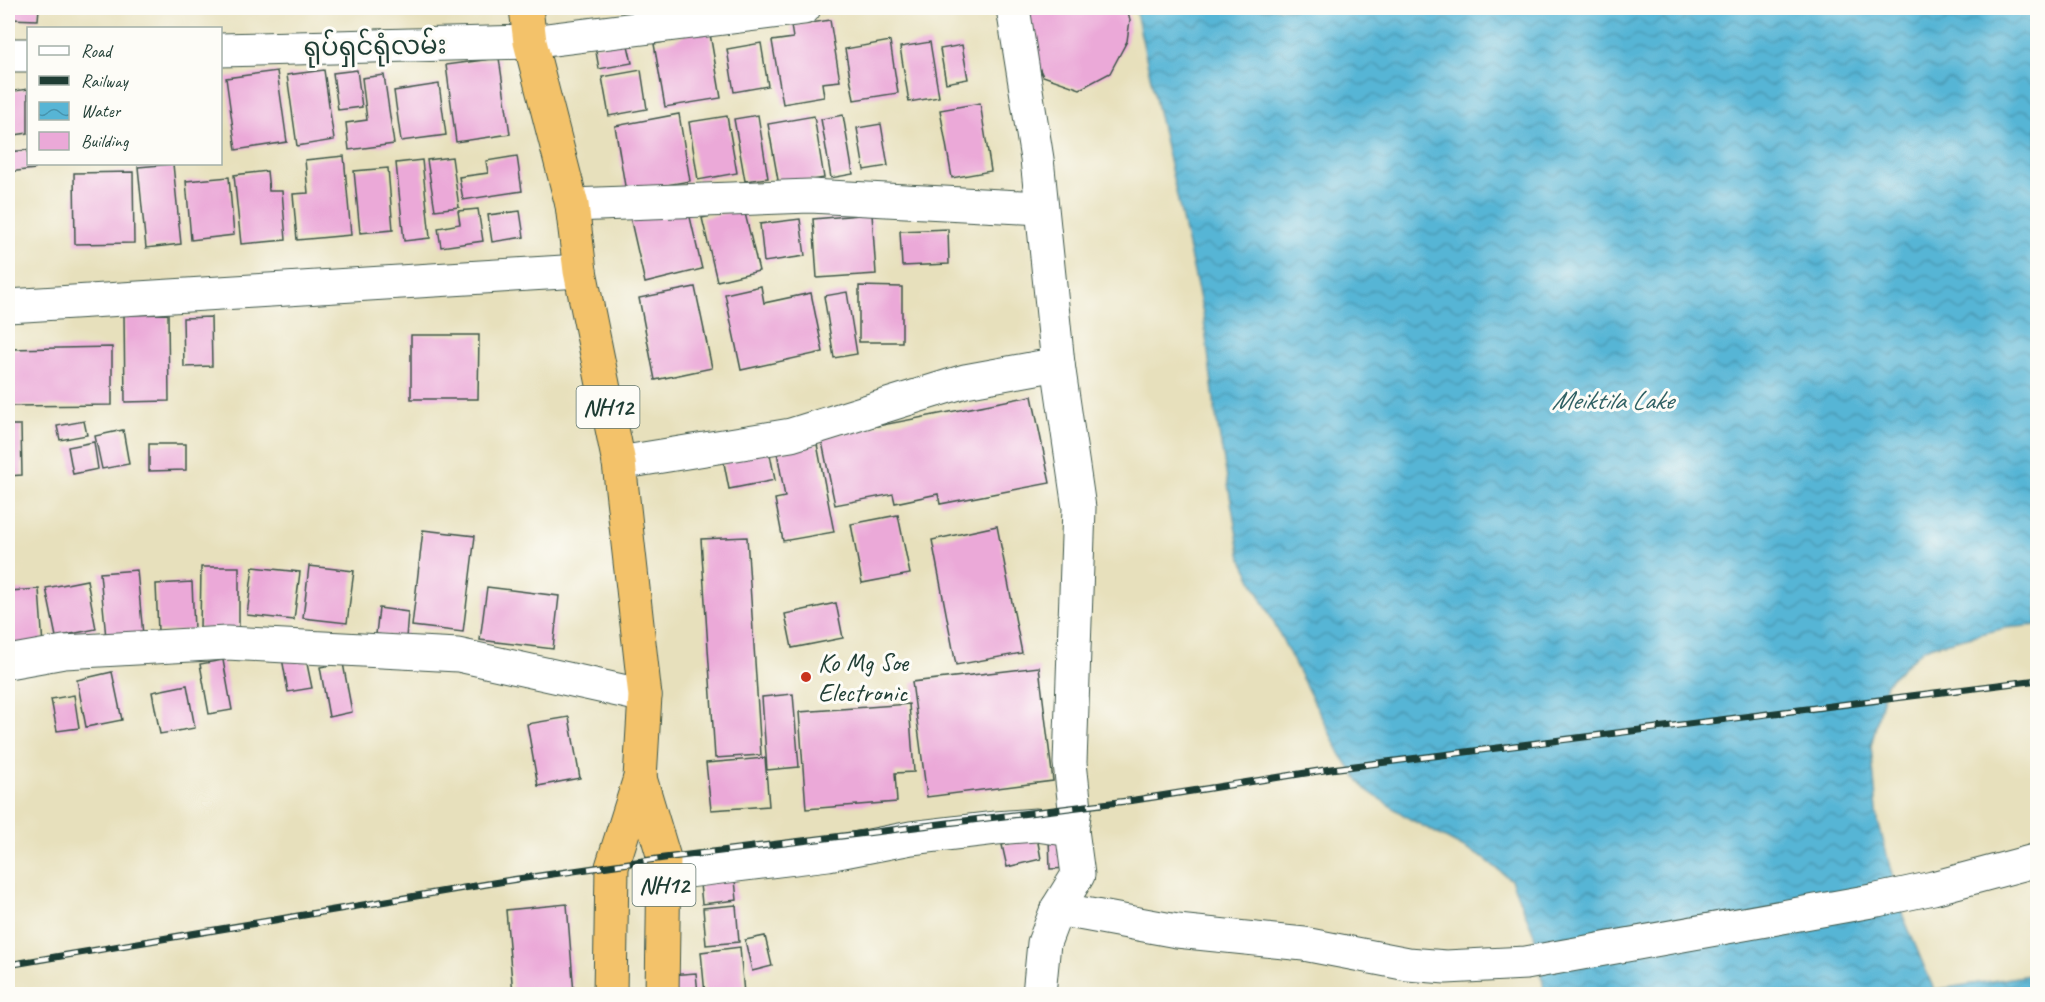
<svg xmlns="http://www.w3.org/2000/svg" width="2045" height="1002" viewBox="0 0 2045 1002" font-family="Caveat,'Noto Sans Myanmar',sans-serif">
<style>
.water{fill:url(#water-waves);stroke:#3b7984;stroke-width:1.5}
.building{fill:#eba9d8}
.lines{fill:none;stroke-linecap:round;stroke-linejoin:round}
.minor-casing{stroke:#3d5548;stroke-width:35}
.highway-casing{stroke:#3d5548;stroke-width:35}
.minor{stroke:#fff;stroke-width:33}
.highway{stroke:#f3c26a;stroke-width:33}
.rail-casing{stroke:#1f3d34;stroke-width:7}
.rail{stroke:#fdfcf7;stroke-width:4.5;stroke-dasharray:14;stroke-linecap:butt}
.poi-dot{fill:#c8321e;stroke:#fdfcf7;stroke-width:2}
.labels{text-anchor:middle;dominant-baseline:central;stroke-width:6;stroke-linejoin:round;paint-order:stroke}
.shield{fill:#fdfcf7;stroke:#62766e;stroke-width:1.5}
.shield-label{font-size:24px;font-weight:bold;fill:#1f3d34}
.street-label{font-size:26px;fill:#1f3d34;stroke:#fdfcf7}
.poi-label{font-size:26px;fill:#1f3d34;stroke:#fdfcf7;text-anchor:start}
.water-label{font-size:27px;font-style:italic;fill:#306164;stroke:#fdfcf7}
</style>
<defs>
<pattern id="water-waves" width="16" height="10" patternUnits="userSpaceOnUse" patternTransform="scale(1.5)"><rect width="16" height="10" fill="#57b5d5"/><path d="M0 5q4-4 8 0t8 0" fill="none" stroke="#4794ae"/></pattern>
</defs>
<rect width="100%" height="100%" fill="#fdfcf7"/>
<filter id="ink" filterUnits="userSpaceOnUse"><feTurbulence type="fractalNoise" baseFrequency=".0167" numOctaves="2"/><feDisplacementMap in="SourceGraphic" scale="12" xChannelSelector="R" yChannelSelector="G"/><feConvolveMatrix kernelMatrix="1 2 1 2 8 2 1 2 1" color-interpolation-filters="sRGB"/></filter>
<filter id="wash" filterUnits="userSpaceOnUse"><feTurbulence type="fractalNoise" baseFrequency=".008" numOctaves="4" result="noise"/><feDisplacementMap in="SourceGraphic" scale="24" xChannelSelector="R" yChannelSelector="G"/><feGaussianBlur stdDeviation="1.35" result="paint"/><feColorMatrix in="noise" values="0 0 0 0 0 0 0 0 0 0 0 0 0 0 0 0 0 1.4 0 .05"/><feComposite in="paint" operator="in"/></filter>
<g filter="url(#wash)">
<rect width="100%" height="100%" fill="#e7e0bc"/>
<!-- water -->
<polygon class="water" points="1135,8 2037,8 2037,625 2005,628 1924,648 1886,683 1871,746 1878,821 1903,916 1934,990 2037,974 2037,994 1545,994 1534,934 1511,880 1485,859 1410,819 1365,789 1341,755 1241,558 1216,416 1203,313"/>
<g id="blocks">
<!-- building -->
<g class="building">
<polygon points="8,8 39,8 38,20 8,19"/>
<polygon points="1020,8 1127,8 1130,20 1127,41 1110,73 1080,89 1043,76 1028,44"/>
<polygon points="830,20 840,81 822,83 824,97 783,104 772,41 793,38 791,26"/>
<polygon points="708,22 721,98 665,107 654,44 675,40"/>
<polygon points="627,41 632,63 599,69 595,46"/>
<polygon points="890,41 898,93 854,100 845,49"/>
<polygon points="930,42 939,97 909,102 900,47"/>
<polygon points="761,43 768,86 734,92 727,49"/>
<polygon points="962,45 968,79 946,83 940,49"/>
<polygon points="499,58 510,134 456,142 446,65"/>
<polygon points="324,70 334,140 297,146 287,75"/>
<polygon points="357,70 362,107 338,110 333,73"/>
<polygon points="641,70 647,109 609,116 602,77"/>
<polygon points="277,71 287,142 236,150 226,78"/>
<polygon points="384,75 394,144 349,150 346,123 367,120 362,78"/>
<polygon points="439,84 446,135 401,141 394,91"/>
<polygon points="28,89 28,133 8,136 8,92"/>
<polygon points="980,103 991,171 952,178 940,110"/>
<polygon points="679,114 690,181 626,192 615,126"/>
<polygon points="758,115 768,178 745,181 734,119"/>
<polygon points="843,115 853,174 831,178 821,119"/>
<polygon points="727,116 737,173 698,180 689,122"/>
<polygon points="814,116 824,178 779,186 768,124"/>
<polygon points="881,124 888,166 864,170 857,128"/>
<polygon points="28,150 28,164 34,164 35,169 8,172 8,152"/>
<polygon points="344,156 351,235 297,240 293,194 308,193 305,160"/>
<polygon points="517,156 522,191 463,200 459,177 488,173 486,161"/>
<polygon points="452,157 459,207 435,210 427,160"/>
<polygon points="422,160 430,238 404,241 396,163"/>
<polygon points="173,164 181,244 146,248 138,167"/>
<polygon points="388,168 393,230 360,233 354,171"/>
<polygon points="267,171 269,191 282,191 286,240 241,244 234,175"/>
<polygon points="133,172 134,243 75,244 74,173"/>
<polygon points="229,177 234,235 191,240 186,181"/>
<polygon points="8,185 10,185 15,238 8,239"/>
<polygon points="687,204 702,269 645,283 630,217"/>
<polygon points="478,209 483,241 441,247 438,228 460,224 458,211"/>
<polygon points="744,209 759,271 717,281 702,218"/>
<polygon points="520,211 524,237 492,242 488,215"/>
<polygon points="872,214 876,274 817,278 813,219"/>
<polygon points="800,219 805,256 764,262 760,224"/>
<polygon points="948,229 949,264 902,266 900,231"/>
<polygon points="761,286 764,303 811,293 823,352 741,370 725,294"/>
<polygon points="859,286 902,287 902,342 859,342"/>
<polygon points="695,287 712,368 655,380 639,298"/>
<polygon points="847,292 857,354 834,358 824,296"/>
<polygon points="168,314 169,401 125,402 124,315"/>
<polygon points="211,317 212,366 184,367 183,318"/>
<polygon points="411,335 479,335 478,399 411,399"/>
<polygon points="112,347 112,405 8,406 8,349"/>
<polygon points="1032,396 1050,483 940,504 938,494 895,503 893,494 835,505 821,437"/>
<polygon points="84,421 87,435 60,440 57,426"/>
<polygon points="8,425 21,425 22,475 8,476"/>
<polygon points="123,430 129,464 102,469 95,436"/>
<polygon points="94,442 98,469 73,474 68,447"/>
<polygon points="149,444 186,444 186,470 149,471"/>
<polygon points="768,444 775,480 729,489 722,453"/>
<polygon points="817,444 834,532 783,541 775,499 785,497 777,452"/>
<polygon points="898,515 910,574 862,583 851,524"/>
<polygon points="997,526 1022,653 956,665 932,540"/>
<polygon points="423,530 475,536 463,632 412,626"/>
<polygon points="747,537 761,755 715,758 701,539"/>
<polygon points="309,566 354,571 347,623 303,618"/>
<polygon points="201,567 239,567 239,630 200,629"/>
<polygon points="253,567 300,572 294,620 247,615"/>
<polygon points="137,570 143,635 106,638 100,573"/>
<polygon points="87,580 96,629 56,637 46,588"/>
<polygon points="192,582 194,630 158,632 156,584"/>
<polygon points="487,587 559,596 553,649 480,640"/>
<polygon points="39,589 43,646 8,648 8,591"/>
<polygon points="836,603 843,638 792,648 785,614"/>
<polygon points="379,608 408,612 406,638 376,634"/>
<polygon points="305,654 312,688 288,692 282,658"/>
<polygon points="223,660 232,710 209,714 200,664"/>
<polygon points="343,663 352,712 329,717 320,667"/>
<polygon points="1039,667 1053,781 927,797 912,682"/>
<polygon points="112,672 122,720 86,727 77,680"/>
<polygon points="187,685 195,728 160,734 152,692"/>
<polygon points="793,694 799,767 767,770 762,697"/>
<polygon points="74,695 79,728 57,731 51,699"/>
<polygon points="909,704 914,772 895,773 897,802 806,809 799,712"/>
<polygon points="569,717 580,778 538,786 527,724"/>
<polygon points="765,758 769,806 711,810 706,763"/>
<polygon points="1067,836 1069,868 1050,869 1049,837"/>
<polygon points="1037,837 1041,859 1007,867 1002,845"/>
<polygon points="734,870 737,900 702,904 699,874"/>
<polygon points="567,904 574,994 513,994 506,910"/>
<polygon points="736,905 739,942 706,945 703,908"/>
<polygon points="765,936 772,966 752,971 745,940"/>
<polygon points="740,947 744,994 705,994 701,952"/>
<polygon points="696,973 698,994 671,994 669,975"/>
</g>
</g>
</g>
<g filter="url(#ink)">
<use href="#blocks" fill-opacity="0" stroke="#3d5548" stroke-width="1.5"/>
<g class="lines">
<!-- minor casing -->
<g class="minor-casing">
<g id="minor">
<polyline points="1013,8 1037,159 1058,364 1079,508 1070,763 1075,808 1072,830 1078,875 1057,909 1044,943 1039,994"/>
<polyline points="220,50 530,42 804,8"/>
<polyline points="8,55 28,55"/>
<polyline points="572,205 810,196 1041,208"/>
<polyline points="8,306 580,271"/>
<polyline points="619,463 791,435 965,381 1058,364"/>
<polyline points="8,662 64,652 227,643 458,655 645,696"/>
<polyline points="664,874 828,854 911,838 996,828 1036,825 1072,830"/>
<polyline points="1057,909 1177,931 1304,944 1408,964 1446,967 1526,963 1877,900 1933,888 2038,860"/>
</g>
</g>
<!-- highway casing -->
<g class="highway-casing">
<g id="highway">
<polyline points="526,8 530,42 572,205 580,271 619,463 645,696 640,778 612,867 610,994"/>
<polyline points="640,778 664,858 662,994"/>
</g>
</g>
<!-- minor -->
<use href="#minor" class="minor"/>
<!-- highway -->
<use href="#highway" class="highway"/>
<!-- rail casing -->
<g class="rail-casing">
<polyline id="rail" points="8,965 511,880 664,858 1135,800 1331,769 2038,680"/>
</g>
<!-- rail -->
<use href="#rail" class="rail"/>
</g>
</g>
<!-- markers -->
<circle class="poi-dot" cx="806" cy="677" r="6"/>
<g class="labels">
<!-- shield labels -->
<g class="shield">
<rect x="576.5" y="386" width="63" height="42" rx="4.5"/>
<rect x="632.5" y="864" width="63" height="42" rx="4.5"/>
</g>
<g class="shield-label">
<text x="608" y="407">NH12</text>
<text x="664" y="885">NH12</text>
</g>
<!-- street labels -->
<g class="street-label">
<text transform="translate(375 46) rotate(-1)">ရုပ်ရှင်ရုံလမ်း</text>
</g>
<!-- poi labels -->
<g class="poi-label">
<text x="818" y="662">Ko Mg Soe<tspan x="818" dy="30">Electronic</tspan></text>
</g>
<!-- water labels -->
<g class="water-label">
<text x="1612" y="400">Meiktila Lake</text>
</g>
</g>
<!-- margin -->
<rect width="2045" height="1002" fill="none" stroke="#fdfcf7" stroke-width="30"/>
<!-- legend -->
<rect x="27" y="27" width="195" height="138" fill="#fdfcf7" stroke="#a4b0a9" stroke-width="1.5"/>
<rect x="39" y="46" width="30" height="9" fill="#ffffff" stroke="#a4b0a9" stroke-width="1.5"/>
<text x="81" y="57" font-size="18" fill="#1f3d34">Road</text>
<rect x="39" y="76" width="30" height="9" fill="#1f3d34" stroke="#a4b0a9" stroke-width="1.5"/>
<text x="81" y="87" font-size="18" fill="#1f3d34">Railway</text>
<rect x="39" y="102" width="30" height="18" fill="url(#water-waves)" stroke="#a4b0a9" stroke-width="1.5"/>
<text x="81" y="117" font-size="18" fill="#1f3d34">Water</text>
<rect x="39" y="132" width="30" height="18" fill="#eba9d8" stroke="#a4b0a9" stroke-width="1.5"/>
<text x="81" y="147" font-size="18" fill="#1f3d34">Building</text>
</svg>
